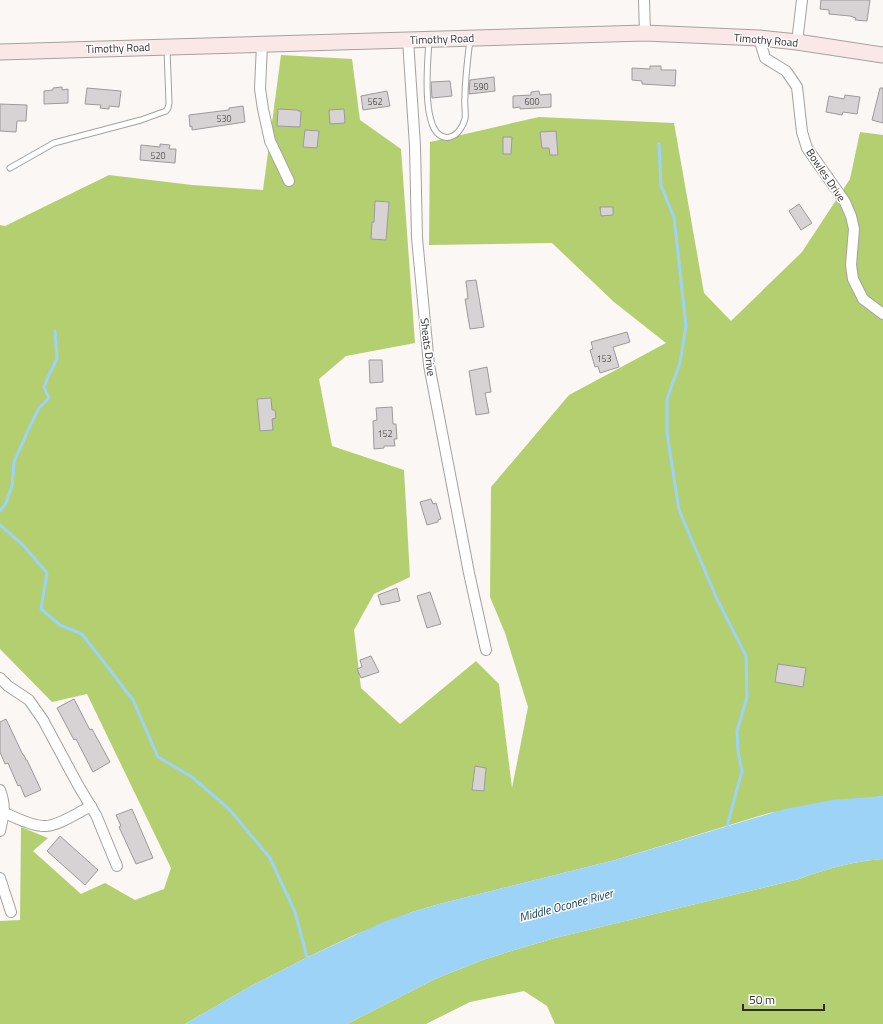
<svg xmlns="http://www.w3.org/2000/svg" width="883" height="1024" viewBox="0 0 883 1024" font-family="'Titillium Web',sans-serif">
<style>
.forest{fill:#b4cf6f}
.water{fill:#9cd3f7}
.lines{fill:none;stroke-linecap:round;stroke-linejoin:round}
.stream{stroke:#9cd3f7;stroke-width:3}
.building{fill:#d7d3d5;stroke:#9d999c}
.service-casing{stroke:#a4a29f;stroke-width:7}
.minor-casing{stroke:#a4a29f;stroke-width:12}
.secondary-casing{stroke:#a4a29f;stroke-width:17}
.service{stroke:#fff;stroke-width:5}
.minor{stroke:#fff;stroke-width:10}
.secondary{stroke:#fae8e8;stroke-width:15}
.labels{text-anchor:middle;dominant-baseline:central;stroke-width:3;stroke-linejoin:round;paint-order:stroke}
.number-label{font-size:9px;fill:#585656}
.street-label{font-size:11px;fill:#2e2d2c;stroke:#fff}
.water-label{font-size:12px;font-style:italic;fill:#0e3b52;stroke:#fff}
</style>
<rect width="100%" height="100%" fill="#faf7f4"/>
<!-- forest -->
<g class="forest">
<polygon points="281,55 352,59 360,120 401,149 415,343 346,356 319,379 332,446 404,470 410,577 374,594 354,630 361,688 400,724 476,661 499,684 512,788 528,707 505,633 490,597 491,487 569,395 666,343 614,302 552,243 429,245 430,142 539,117 674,123 704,293 731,321 802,252 850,179 860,132 883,135 883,796 769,813 615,860 443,903 412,912 352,936 308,957 251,986 185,1024 0,1024 0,921 20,920 21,827 48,838 33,851 81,894 105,883 135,900 164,889 171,868 87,694 52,702 0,649 0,225 5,226 109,175 192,185 263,190"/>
<path d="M883 859V1024H555L547 1006 524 991 470 1002 426 1024H347L435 979 480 961 511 951 555 938 799 879C826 869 854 861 883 859Z"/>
</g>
<!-- water -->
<path class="water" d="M883 796V859C854 861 826 869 799 879L555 938 511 951 480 961 435 979 347 1024H185L251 986 308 957 381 923 412 912 443 903 615 860 785 809 832 800Z"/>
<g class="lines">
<!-- stream -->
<g class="stream">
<polyline points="659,144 661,186 674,217 686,326 680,363 667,399 667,433 679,510 717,599 746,656 747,697 737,731 738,752 742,771 726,830"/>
<polyline points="0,511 6,503 12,486 14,462 30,426 39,408 49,398 44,387 49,375 57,359 55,331"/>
<polyline points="0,525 24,546 47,573 41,609 60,625 82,634 133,700 158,757 192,777 229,809 270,858 295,912 308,961"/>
</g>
</g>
<!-- building -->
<g class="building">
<polygon points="821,0 870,0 867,21 855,20 856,18 850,16 829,14 829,10 820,9"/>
<polygon points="650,66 661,66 661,70 676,70 675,86 642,84 642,81 632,80 632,68 650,69"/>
<polygon points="494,77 495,91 469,94 470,80"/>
<polygon points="450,81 452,96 432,98 431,82"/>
<polygon points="62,87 62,90 68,89 68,103 44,104 44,91 53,90 53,88"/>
<polygon points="87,88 121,91 119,107 109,106 109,109 100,108 101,105 85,104"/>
<polygon points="880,88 883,88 883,123 872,120"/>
<polygon points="387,91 390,106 363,110 361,96"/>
<polygon points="539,91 540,95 551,94 551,107 520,109 520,107 513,108 513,96 531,95 531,92"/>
<polygon points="845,95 860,97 857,114 843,112 842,115 826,112 829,96 844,99"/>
<polygon points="0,104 27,105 26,121 17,121 16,132 0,131"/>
<polygon points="243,106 245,122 192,130 192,126 190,127 189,115 229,110 229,108"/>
<polygon points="278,109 298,110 298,111 301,111 300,127 277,126"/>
<polygon points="344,109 345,123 330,124 329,110"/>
<polygon points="305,130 319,131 317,148 303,147"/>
<polygon points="556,131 558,155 550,155 549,148 542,148 540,132"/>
<polygon points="503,137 512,137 511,154 503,154"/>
<polygon points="160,144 170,145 169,149 176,149 175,163 140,160 141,145 160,147"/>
<polygon points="375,201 389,202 386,240 371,239 372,222 374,222"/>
<polygon points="799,204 812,223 801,230 789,211"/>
<polygon points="600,207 613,207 613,215 601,216"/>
<polygon points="476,280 484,327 470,329 465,299 468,299 466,281"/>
<polygon points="627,332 630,342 613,347 619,367 600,373 598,366 595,367 590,350 593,349 591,342"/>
<polygon points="369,360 382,360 383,382 370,383"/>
<polygon points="487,367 491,392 485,393 489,413 476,415 469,371"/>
<polygon points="271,398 272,410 275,410 276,418 272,419 273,430 260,431 257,399"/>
<polygon points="392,407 393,424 396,424 397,439 394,439 395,446 384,446 384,448 374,449 373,421 377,420 376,408"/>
<polygon points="431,499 433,504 436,503 441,519 438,520 438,522 427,525 420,502"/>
<polygon points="397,588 400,601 381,605 378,595"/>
<polygon points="430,592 441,624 427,628 417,596"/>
<polygon points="371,656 379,672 361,678 357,669 362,667 360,660"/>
<polygon points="778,664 806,668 803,687 775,682"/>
<polygon points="74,699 90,730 92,729 110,762 93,772 76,739 74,740 57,708"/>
<polygon points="6,719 23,755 24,755 26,760 27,760 41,790 25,797 20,785 18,786 8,763 5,764 0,752 0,722"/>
<polygon points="475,766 486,768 484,791 472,790"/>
<polygon points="132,809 153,858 136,864 119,827 121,826 116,815"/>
<polygon points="60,836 98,870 85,885 47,851"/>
</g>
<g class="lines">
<!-- service casing -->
<g class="service-casing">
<g id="service">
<path d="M429 41C428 58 419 144 450 137 458 135 463 126 465 119 466 112 464 104 465 97 465 78 468 58 470 39"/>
<polyline points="10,168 54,143 141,120 166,111 168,108 169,103 167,49"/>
</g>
</g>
<!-- minor casing -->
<g class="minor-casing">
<g id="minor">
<polyline points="644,0 645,33"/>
<polyline points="759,38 765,58 786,71 797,87 802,132 807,148 845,202 851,216 854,229 851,265 853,279 863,299 883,314"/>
<polyline points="408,40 415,146 417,238 429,365 469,573 486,650"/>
<polyline points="797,42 802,0"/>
<polyline points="262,44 260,89 263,109 270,141 289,181"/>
<polyline points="0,678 8,686 29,700 43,720 78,785 96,815 117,866"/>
<path d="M0 790C6 806 4 814 0 831"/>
<path d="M5 813C16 818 32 826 44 826 57 827 79 812 91 806"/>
<polyline points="0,878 11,912"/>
</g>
</g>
<!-- secondary casing -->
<g class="secondary-casing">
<polyline id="secondary" points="0,52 645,33 759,38 797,42 883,55"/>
</g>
<!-- service -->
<use href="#service" class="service"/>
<!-- minor -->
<use href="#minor" class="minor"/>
<!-- secondary -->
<use href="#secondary" class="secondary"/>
</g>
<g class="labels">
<!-- number labels -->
<g class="number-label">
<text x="481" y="86">590</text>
<text x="375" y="101">562</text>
<text x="532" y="101">600</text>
<text x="224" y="118">530</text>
<text x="158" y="155">520</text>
<text x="604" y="358">153</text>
<text x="385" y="433">152</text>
</g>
<!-- street labels -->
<g class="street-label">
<text transform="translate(442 39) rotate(-2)">Timothy Road</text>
<text transform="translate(766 40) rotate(5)">Timothy Road</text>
<text transform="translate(118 48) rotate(-2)">Timothy Road</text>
<text transform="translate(826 175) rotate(56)">Bowles Drive</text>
<text transform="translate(428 347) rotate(83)">Sheats Drive</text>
</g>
<!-- water labels -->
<g class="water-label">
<text transform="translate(566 905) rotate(-15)">Middle Oconee River</text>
</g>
</g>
<!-- scale -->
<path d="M743 1004v6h81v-6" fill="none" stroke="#2e2d2c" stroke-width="2"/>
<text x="749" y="1004" font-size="12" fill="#2e2d2c" stroke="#ffffff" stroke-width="3" paint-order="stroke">50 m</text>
</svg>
